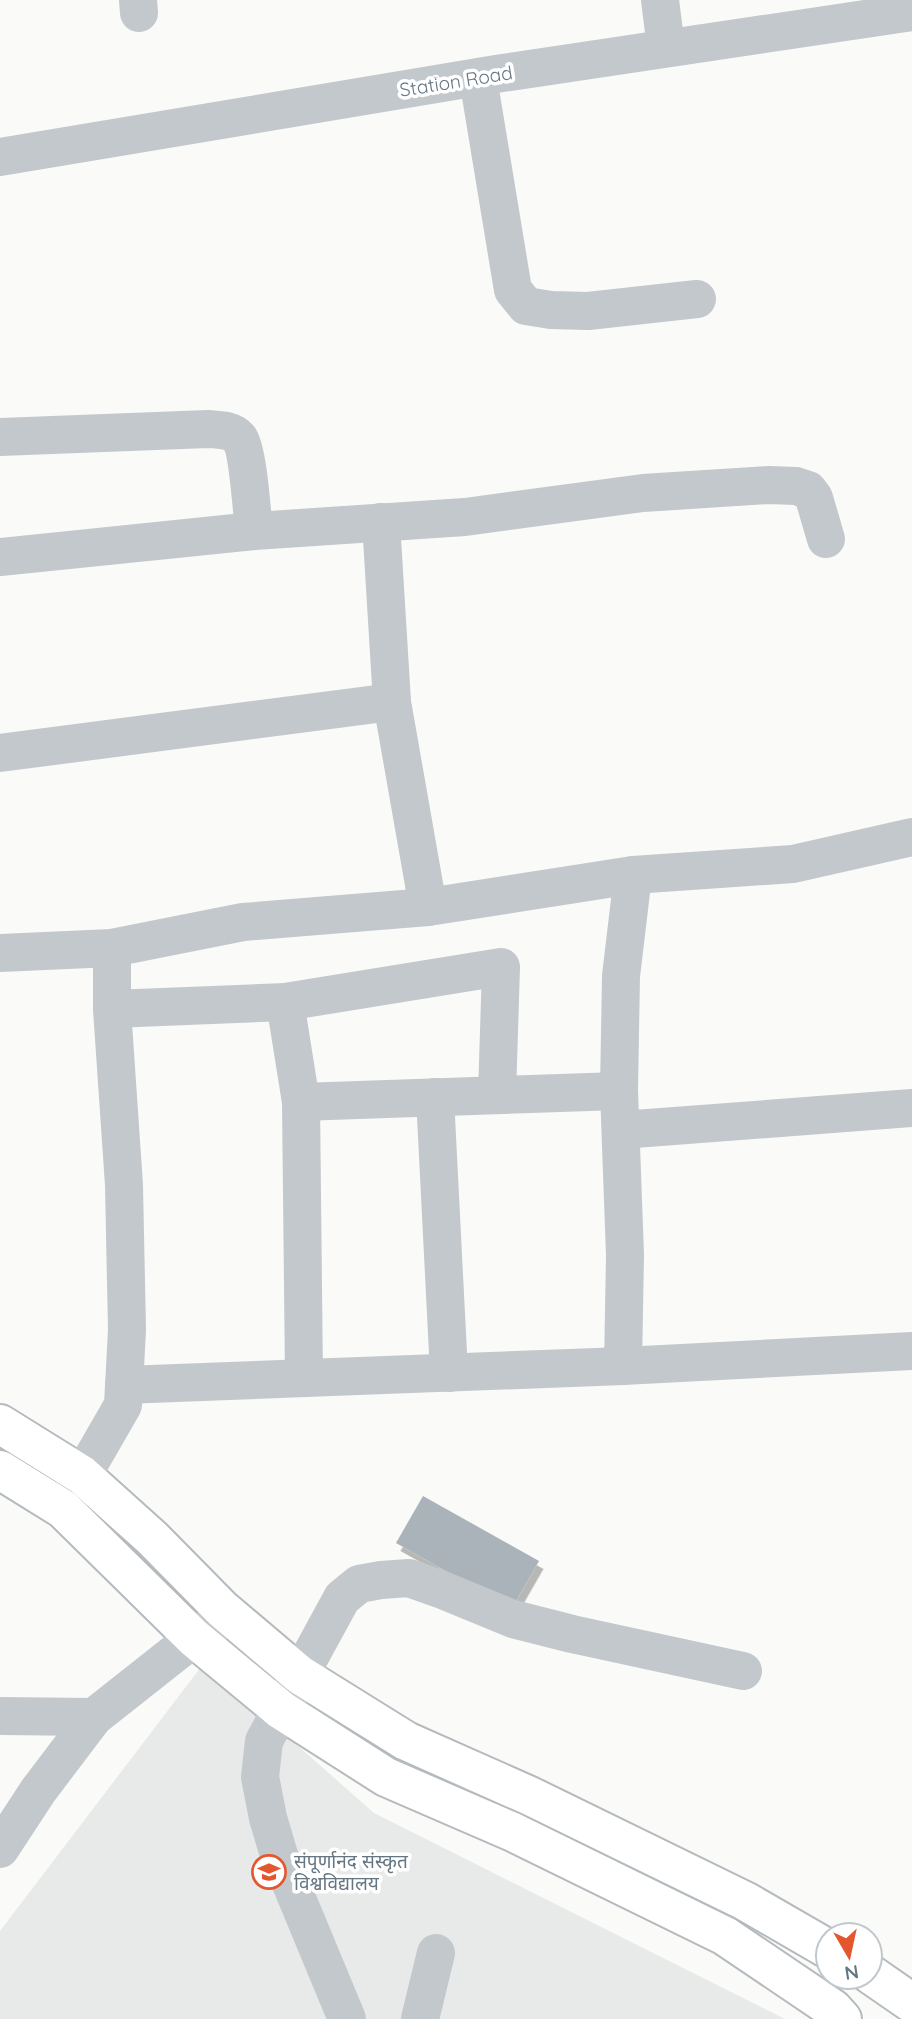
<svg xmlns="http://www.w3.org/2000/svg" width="912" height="2019" viewBox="0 0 912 2019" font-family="Quicksand,'Noto Sans Devanagari',sans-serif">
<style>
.built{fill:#e8e9e9}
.building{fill:#aab3b9;filter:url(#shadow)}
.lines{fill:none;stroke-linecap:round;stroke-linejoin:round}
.major-casing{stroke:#b5babe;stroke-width:42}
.minor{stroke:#c3c8cc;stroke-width:38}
.major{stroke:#fff;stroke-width:38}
.labels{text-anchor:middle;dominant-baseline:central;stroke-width:7;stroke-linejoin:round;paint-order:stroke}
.street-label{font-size:19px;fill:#657683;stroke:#fff}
.poi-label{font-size:19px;fill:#657683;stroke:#fff;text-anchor:start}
</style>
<defs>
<filter id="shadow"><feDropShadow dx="4.5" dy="8" stdDeviation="0" flood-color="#0004"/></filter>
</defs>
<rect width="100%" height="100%" fill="#fafaf8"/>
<!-- built -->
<polygon class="built" points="204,1663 374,1813 785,2019 0,2019 0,1931"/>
<!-- building -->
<polygon class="building" points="423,1496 539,1561 512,1608 396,1543"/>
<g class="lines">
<!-- major casing -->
<g class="major-casing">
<g id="major">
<polyline points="0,1424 82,1475 152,1538 222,1609 300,1675 406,1741 530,1796 745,1901 828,1949"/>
<polyline points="0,1470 63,1509 194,1638 281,1710 386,1777 513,1832 725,1936 833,2009 842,2019"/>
<polyline points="870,1974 912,2003"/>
</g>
</g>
<!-- minor -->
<g class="minor">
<polyline points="138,0 139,13"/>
<polyline points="660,0 666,48"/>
<polyline points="478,78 513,290 526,306 551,310 588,311 697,299"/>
<polyline points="0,157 496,74 912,12"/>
<path d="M0 437 208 429C218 430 231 429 239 438 248 449 252 514 254 531"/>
<polyline points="381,522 392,702 428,907"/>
<polyline points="0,557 254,531 465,517 643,493 769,485 796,486 808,490 814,498 826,539"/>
<polyline points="0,753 392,702"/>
<polyline points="0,953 112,948 243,922 428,907 633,875 793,864 912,837"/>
<polyline points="285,1002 301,1102 304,1378"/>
<polyline points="112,1009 285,1002 501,967 497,1095"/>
<polyline points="435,1097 449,1373"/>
<polyline points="301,1102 619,1091"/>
<polyline points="621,1130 912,1108"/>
<polyline points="623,1366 625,1255 619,1091 621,976 633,875"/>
<polyline points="124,1385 623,1366 912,1351"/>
<polyline points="66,1504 123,1405 127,1330 124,1185 112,1009 112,948"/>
<polyline points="0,1716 94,1717"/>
<polyline points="0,1849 38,1791 94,1717 194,1638 222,1619"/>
<polyline points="347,2019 279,1855 268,1818 260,1777 264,1741 342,1598 359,1584 381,1580 409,1578 440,1589 513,1619 572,1634 743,1671"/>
<polyline points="420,2019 436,1953"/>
</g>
<!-- major -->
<use href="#major" class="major"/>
</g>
<!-- icons -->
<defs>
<g id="university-ring" transform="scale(1.75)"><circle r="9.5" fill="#fff" stroke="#e4572e" stroke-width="1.5"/><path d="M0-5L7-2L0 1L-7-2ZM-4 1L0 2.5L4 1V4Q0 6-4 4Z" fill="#e4572e"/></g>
</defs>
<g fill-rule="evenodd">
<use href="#university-ring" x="269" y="1872"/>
</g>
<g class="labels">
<!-- street labels -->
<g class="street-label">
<text transform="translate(456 81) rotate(-9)">Station Road</text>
</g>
<!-- poi labels -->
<g class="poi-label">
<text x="294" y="1861">संपूर्णानंद संस्कृत<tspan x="294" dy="22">विश्वविद्यालय</tspan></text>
</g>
</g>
<!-- north arrow -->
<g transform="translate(849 1956) rotate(171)"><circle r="33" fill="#ffffff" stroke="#c1c8cd" stroke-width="2"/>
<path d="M0-5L12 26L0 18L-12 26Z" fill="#e4572e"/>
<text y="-10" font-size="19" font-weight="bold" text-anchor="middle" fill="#657683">N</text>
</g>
</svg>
